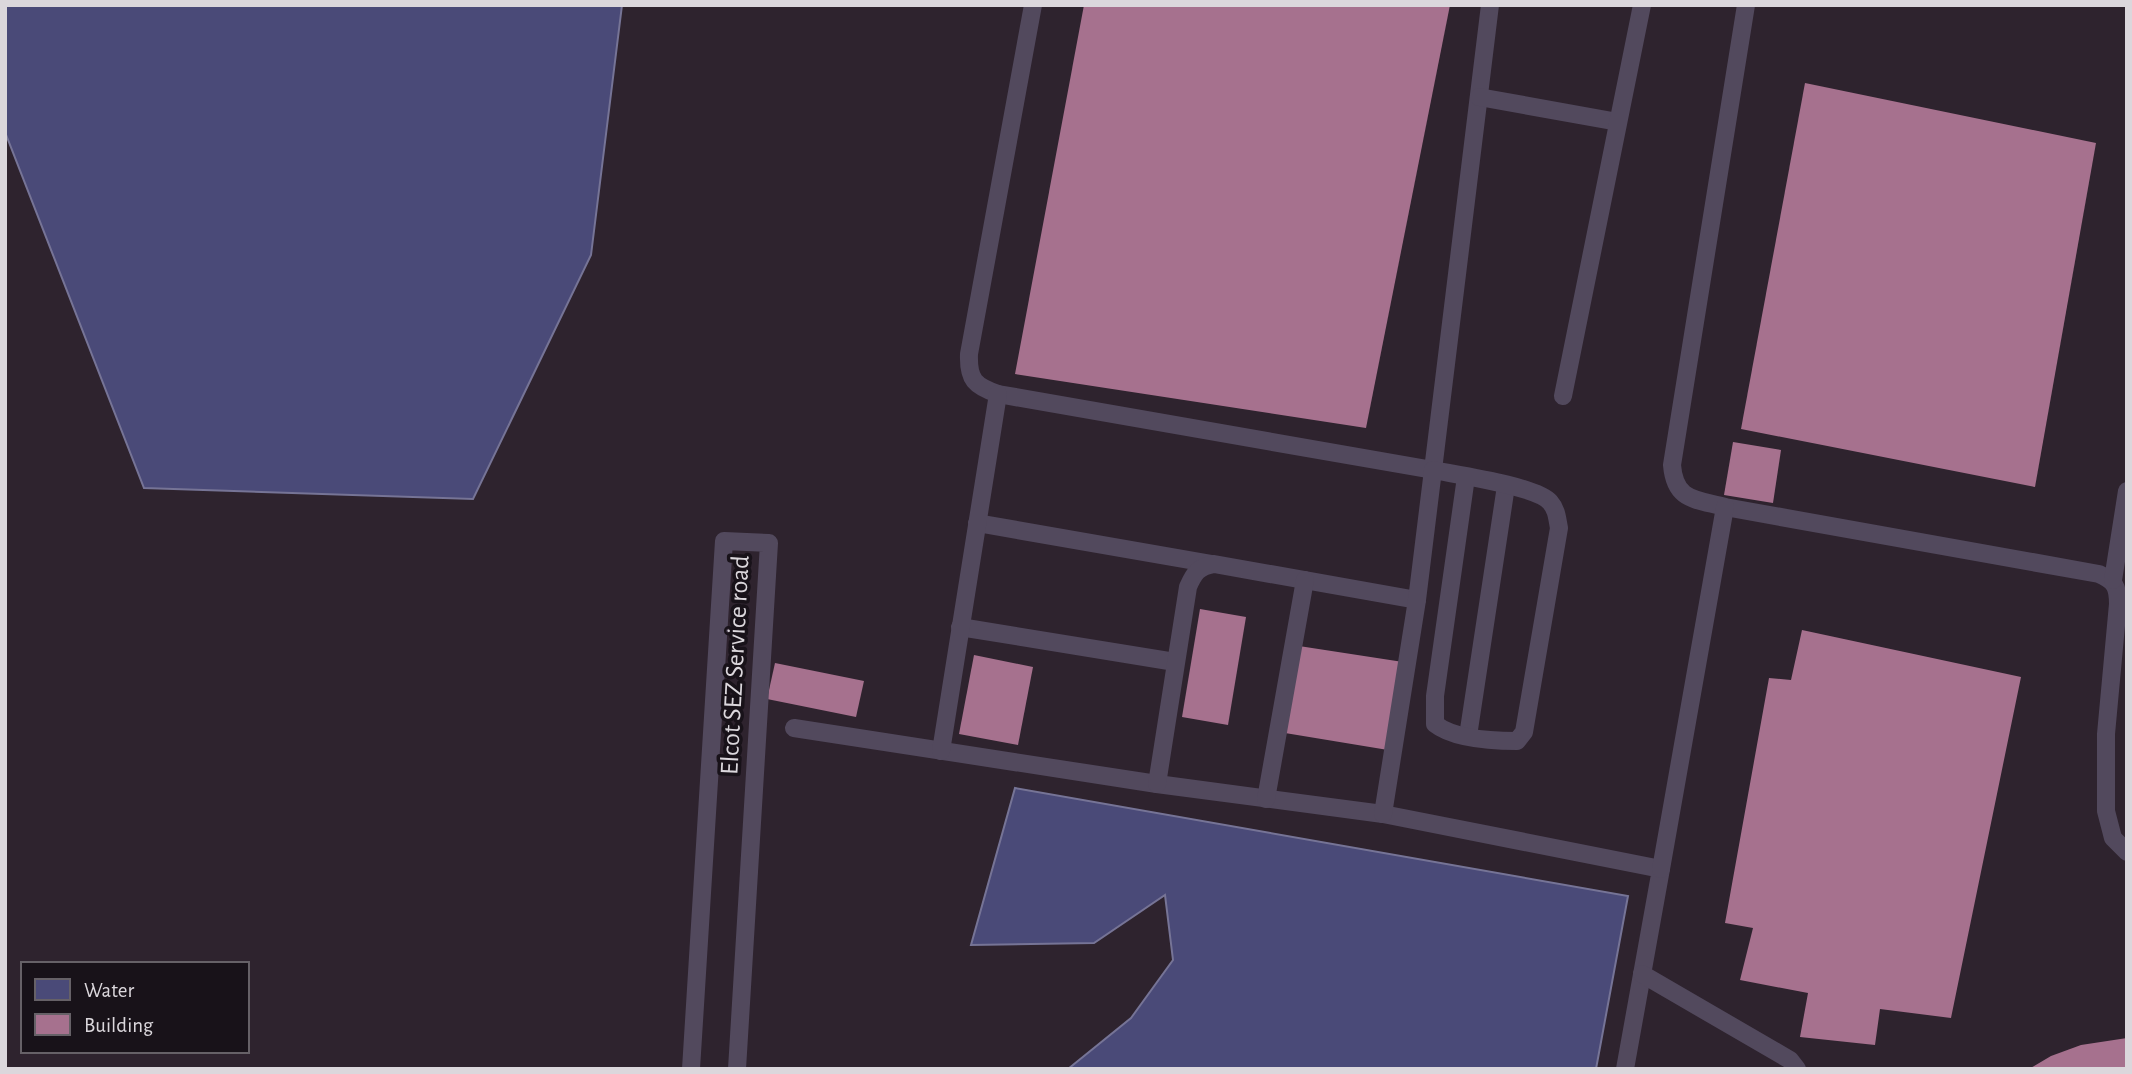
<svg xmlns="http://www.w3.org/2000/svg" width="2132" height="1074" viewBox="0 0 2132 1074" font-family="'Alegreya Sans',sans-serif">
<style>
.built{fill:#2e232e;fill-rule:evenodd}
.water{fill:#4a4a78;stroke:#767496;stroke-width:2}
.building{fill:#a6718e}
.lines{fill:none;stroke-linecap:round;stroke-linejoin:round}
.lane{stroke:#52495d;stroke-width:18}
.labels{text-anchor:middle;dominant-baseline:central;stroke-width:7;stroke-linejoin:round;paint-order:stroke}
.street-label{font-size:26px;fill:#dbd7dc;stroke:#181219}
</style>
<rect width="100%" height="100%" fill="#221b22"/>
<!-- built -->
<path class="built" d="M5 5H2127V1069H5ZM23 964H247V1051H23Z"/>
<!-- water -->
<g class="water">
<polygon points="5,5 622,5 591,255 473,499 144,488 5,132"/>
<polygon points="1015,788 1628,896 1596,1069 1068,1069 1131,1018 1173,960 1165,895 1094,943 971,945"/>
</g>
<!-- building -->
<g class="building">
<polygon points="1084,5 1450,5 1366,428 1015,374"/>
<polygon points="1805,83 2096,143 2035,487 1741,429"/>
<polygon points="1733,442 1781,450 1773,503 1724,495"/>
<polygon points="1200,609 1246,617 1228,725 1182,717"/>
<polygon points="1802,630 2021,677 1951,1018 1880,1009 1875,1045 1800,1037 1808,993 1740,980 1753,928 1725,923 1769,678 1791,680"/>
<polygon points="1299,646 1403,662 1388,750 1285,733"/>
<polygon points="974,655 1033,667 1018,745 959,734"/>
<polygon points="775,663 864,681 856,717 767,699"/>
<polygon points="2127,1038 2127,1069 2029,1069 2051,1056 2081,1045"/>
</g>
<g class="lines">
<!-- lane -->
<g class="lane">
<path d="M1033 5 969 354C968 380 975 386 998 394L1433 470 1490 5"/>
<path d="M1746 5 1672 465C1675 501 1695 499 1725 507L2099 574C2115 581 2118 587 2118 604L2106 734V811L2113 838 2127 852"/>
<polyline points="1479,97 1618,122"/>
<polyline points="1563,396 1642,5"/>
<polyline points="977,523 1212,564"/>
<polyline points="2113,580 2127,491"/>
<polyline points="960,627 1175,662"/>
<polyline points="794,728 1157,784 1383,814 1661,869 1625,1069"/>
<polyline points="1468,736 1506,486"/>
<polyline points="941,751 998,394"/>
<path d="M1157 784 1188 587C1194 573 1198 567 1214 564L1417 600"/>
<polyline points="1266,799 1305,580"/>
<path d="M1383 814 1417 600 1433 470C1458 475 1536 486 1550 502 1557 510 1557 518 1559 528L1524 732 1517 741C1493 741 1454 739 1435 724V696L1466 477"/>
<polyline points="1661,869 1725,507"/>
<polyline points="1642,974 1790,1060 1797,1069"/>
<polyline points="691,1069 724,541 769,543 737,1069"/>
</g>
</g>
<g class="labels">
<!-- street labels -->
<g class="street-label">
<text transform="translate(735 665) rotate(-87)">Elcot SEZ Service road</text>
</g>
</g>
<!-- border -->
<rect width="2132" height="1074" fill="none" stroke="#dbd7dc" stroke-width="14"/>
<!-- legend -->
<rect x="21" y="962" width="228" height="91" fill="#181219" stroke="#666167" stroke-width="2"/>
<rect x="35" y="979" width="35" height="21" fill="#4a4a78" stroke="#666167" stroke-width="2"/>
<text x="84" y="997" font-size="21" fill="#dbd7dc">Water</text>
<rect x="35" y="1014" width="35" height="21" fill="#a6718e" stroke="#666167" stroke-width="2"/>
<text x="84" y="1032" font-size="21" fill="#dbd7dc">Building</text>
</svg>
